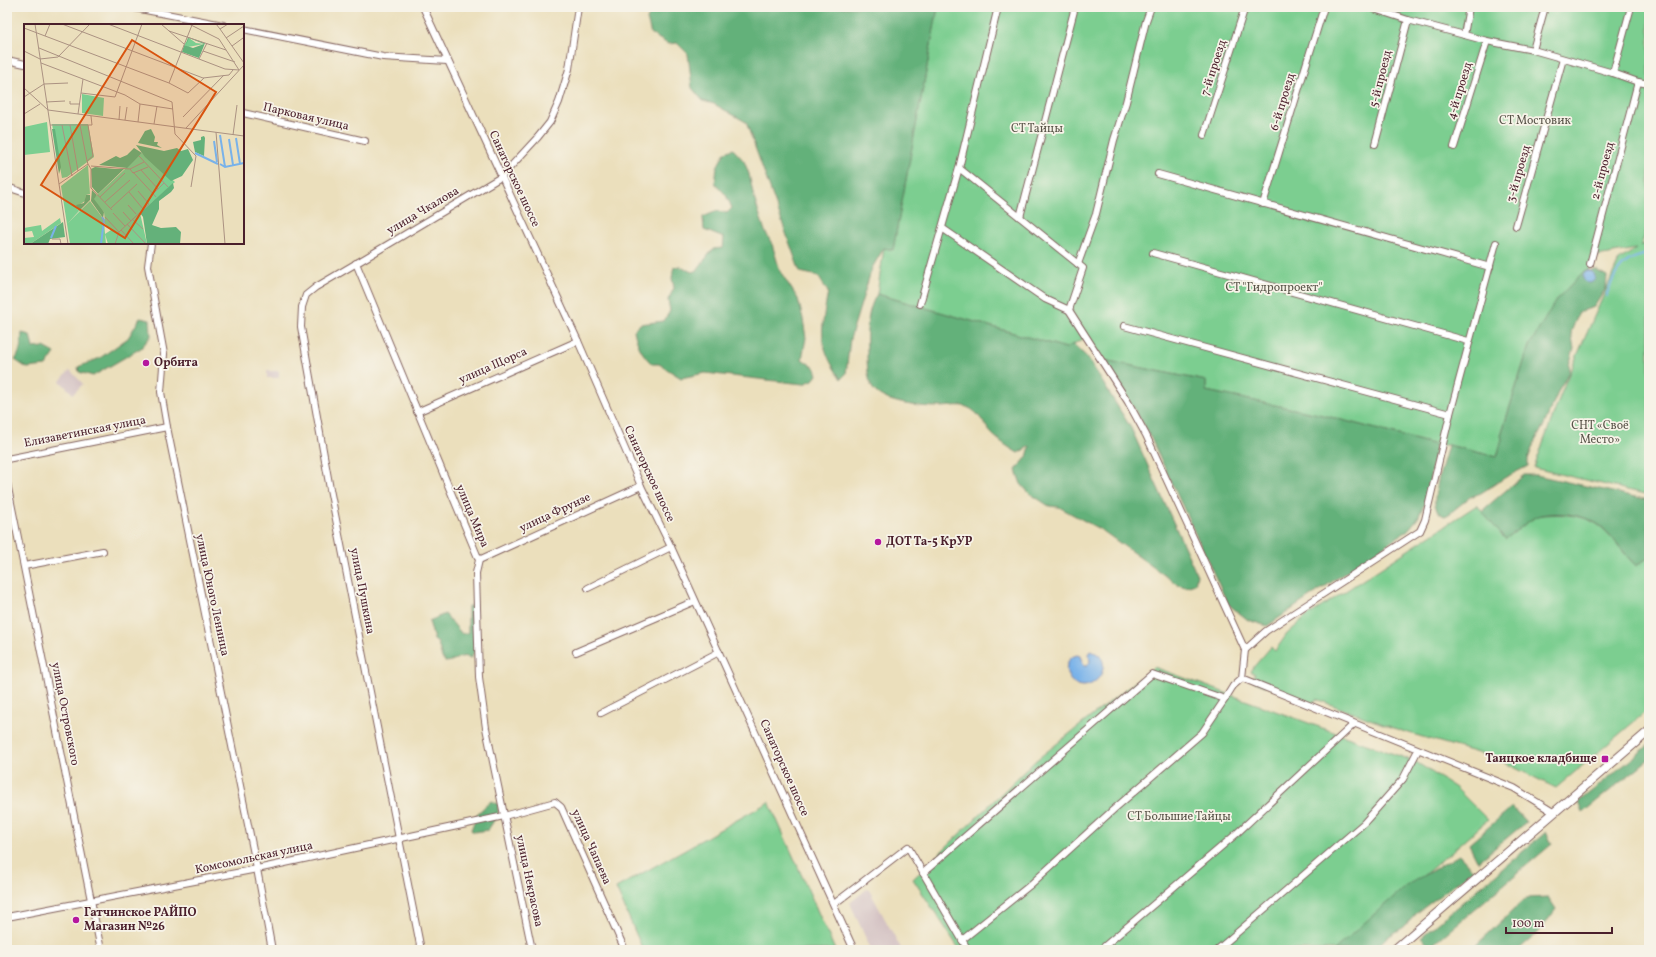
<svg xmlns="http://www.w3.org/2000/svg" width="1656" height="957" viewBox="0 0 1656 957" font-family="Vollkorn,serif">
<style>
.industrial{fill:#d2bfc1}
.green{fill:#7bce90;stroke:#62765e}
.forest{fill:#64b17a;stroke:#576852}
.water{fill:#79b2e9;stroke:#62688a}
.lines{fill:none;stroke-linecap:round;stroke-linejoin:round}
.stream{stroke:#79b2e9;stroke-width:2}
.street-casing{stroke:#82625e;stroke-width:8}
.secondary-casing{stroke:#82625e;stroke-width:10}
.street{stroke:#fff;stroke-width:6}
.secondary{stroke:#fff;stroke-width:8}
.poi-dot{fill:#b5179e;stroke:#f7f3e8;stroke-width:1.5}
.labels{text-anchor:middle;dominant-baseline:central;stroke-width:3.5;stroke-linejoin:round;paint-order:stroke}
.street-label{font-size:12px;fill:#4a1f2b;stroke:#f7f3e8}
.park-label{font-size:12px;fill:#595449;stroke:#f7f3e8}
.poi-label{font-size:12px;font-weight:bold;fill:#4a1f2b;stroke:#f7f3e8;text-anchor:start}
.inset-river{fill:none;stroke:#79b2e9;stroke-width:2}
.inset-road{fill:none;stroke:#ab9282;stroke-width:1}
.view{fill:#d8530f;fill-opacity:0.15;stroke:#d8530f;stroke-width:2}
.inset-edge{fill:none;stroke:#4a1f2b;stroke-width:2}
</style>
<rect width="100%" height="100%" fill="#f7f3e8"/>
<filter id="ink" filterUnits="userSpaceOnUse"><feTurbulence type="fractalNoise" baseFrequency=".025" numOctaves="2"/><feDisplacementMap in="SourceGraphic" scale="8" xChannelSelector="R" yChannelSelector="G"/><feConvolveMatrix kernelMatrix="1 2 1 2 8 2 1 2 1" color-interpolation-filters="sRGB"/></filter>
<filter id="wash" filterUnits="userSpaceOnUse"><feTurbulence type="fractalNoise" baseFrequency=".012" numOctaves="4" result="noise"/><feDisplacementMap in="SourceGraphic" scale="16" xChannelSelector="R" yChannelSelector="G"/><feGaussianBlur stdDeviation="0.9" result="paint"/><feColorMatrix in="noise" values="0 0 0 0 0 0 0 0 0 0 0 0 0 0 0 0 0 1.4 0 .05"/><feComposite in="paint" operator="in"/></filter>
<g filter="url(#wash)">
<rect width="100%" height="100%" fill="#ebdfbc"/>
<!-- industrial -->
<g class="industrial">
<polygon points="70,370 83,384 73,394 60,381"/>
<rect x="267" y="371" width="12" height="7"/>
<polygon points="868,888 902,950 871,950 850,903"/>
</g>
<!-- green -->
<g class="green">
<polygon points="938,7 1649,7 1649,191 1646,204 1649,205 1649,222 1641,246 1649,241 1649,495 1534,468 1565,383 1619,260 1636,249 1597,256 1588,270 1584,271 1529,346 1501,435 1502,439 1497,457 1448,445 1436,445 1323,415 1206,391 1206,381 1104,360 1087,337 1066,348 877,294 884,248 893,249"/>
<path d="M1477 505 1505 539C1513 534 1530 519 1538 516 1547 514 1559 514 1568 515 1607 519 1611 541 1636 566L1649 557V709L1556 788 1495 758 1402 731 1316 699 1313 704 1252 681 1255 674 1250 671 1271 647 1275 651 1287 634 1306 617Z"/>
<polygon points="1154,667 1416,762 1456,788 1488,820 1337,950 960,950 913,879 1035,761"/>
<polygon points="769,802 835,950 643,950 616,888"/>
</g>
<!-- forest -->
<g class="forest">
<path d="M654 7H938L893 250 884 248 872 268 850 339 846 374 841 379C817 345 821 330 828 292L818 276 800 272 746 122 714 104 703 101 692 88 688 54 677 43 668 44 651 34 647 19Z"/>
<path d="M733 149 744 161 749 174 754 198 765 231 772 244 780 271 798 299 803 319 806 338 802 359 815 368 817 375 813 380 803 384 705 373 681 378 659 364H652C641 353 637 345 634 330L640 324 664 321 670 311 668 300 674 288 672 278 674 267H681L692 272 697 270 713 249 723 248 724 238 704 230 703 217 717 211 727 213 732 208 726 195 715 183 717 167 725 152Z"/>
<path d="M1596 270 1607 276 1606 288 1594 307 1579 312 1571 332 1574 349 1569 365V372L1560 388 1543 427 1534 443 1528 459V466L1506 477 1481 493 1470 497 1449 514 1445 516C1438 514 1434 507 1435 499 1436 483 1444 461 1448 445L1497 457 1502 439 1501 435 1529 346 1556 300 1584 271Z"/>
<path d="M877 294 1066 348 1073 344 1087 357 1131 428 1197 575 1195 584 1186 587 1178 585 1103 531 1059 507 1049 506 1029 493 1021 484 1016 470 1027 457 1030 446 1018 453C1009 448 1001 442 993 435 984 426 980 412 967 407 959 404 947 407 939 407 922 407 884 404 873 389 867 380 867 360 867 350 866 333 867 309 877 294Z"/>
<polygon points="140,318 150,320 151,336 141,348 93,376 79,372 78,367 100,358 128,338"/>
<path d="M22 333 30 335 33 348 44 347 55 353 46 366 27 368 15 360C21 352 21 343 22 333Z"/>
<polygon points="1104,360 1206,381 1206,391 1323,415 1436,445 1426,500 1418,518 1408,530 1273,622 1267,626 1248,620 1228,604 1148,432"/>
<path d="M1524 475H1536L1649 500V557L1636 566C1625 555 1616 540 1604 529 1589 515 1558 510 1538 516 1530 519 1513 534 1505 539L1483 513 1484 509Z"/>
<path d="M468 606H471L475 650 471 658C460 653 455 662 445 662L442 658 438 643 434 640 429 621 445 614 462 634 468 633Z"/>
<polygon points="1649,745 1649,759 1582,813 1578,802"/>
<polygon points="491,801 498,804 498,814 488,830 474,832 471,830 477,814"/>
<polygon points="1512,807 1526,822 1478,862 1469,844"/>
<polygon points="1546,832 1552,844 1431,946 1421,937"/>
<polygon points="1459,855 1473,870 1417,913 1404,927 1386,938 1374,950 1334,950 1407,885"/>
<polygon points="1548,897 1556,909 1539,932 1518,950 1471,950 1526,898"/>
</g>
<!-- water -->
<g class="water">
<circle cx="1589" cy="277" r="6"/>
<path d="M1091 651C1115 658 1100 687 1082 686 1065 685 1060 659 1077 655L1080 656 1084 666H1087L1090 662 1089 654Z"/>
</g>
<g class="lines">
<!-- stream -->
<path class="stream" d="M1606 296C1612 281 1618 264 1634 258 1639 256 1644 255 1649 253"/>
</g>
</g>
<g filter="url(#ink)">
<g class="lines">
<!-- street casing -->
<g class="street-casing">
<g id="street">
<polyline points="130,7 223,25"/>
<polyline points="423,7 578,341 641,486 671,547 854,950"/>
<polyline points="1368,7 1408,20 1487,41 1533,50 1613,73 1638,82 1649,84"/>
<polyline points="243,29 383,57 447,61"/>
<polyline points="1464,35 1469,7"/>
<polyline points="1533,50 1545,7"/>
<polyline points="7,60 25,64"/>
<polyline points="1613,73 1631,7"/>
<polyline points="243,113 365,141"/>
<polyline points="1204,135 1245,7"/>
<polyline points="1375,144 1408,20"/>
<polyline points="1454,147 1487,41"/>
<polyline points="959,168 1083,268 1069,310"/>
<polyline points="1158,174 1490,267"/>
<polyline points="7,187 25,193"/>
<polyline points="1263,204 1324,7"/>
<polyline points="1020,217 1075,7"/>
<polyline points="1516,226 1563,59"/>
<polyline points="942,228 1045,299 1069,310 1128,402 1146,435 1245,650"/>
<polyline points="151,243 148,266 164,354 161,392 167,427 257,869 272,950"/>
<polyline points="1153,253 1468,341"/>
<polyline points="356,263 479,560 476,573 479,677 486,728 532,950"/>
<polyline points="1078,264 1096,214 1114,140 1126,102 1146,21 1151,7"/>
<polyline points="1590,264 1638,82"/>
<polyline points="920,304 959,168 998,7"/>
<polyline points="1124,326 1450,414"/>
<polyline points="417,412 578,341"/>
<polyline points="7,459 167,427"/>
<polyline points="7,483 101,950"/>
<polyline points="479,560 641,486"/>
<polyline points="24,566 103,551"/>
<polyline points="588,588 671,547"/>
<polyline points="576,652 695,601"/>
<polyline points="1242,678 1514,788 1553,812"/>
<polyline points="601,713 719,652"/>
<polyline points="923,873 1152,674 1225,699 1233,686 1242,678 1245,650 1266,631 1420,531 1425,520 1450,414 1496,243"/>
<polyline points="834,904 908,847 968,950"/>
<polyline points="7,917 257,869 504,816 555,802 561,807 625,950"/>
<polyline points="962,940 1029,886 1113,810 1202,733 1225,699"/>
<polyline points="421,950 330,489 301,327 302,307 306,295 316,287 367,257 501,177 538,137 550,122 559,102 569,69 578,7"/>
<polyline points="1100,950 1235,835 1354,724"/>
<polyline points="1217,950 1364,823 1403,779 1418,750"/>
</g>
</g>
<!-- secondary casing -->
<g class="secondary-casing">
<polyline id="secondary" points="1394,950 1649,731"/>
</g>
<!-- street -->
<use href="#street" class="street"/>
<!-- secondary -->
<use href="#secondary" class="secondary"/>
</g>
</g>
<!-- markers -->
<g class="poi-dot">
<circle cx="146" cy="363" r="4"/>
<circle cx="878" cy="542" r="4"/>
<rect x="1601" y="755" width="8" height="8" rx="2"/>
<circle cx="76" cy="920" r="4"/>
</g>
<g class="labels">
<!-- street labels -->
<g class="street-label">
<text transform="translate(1214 68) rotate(-72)">7-й проезд</text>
<text transform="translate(1381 79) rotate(-76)">5-й проезд</text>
<text transform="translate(1460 91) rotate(-73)">4-й проезд</text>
<text transform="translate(1283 102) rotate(-73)">6-й проезд</text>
<text transform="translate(306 117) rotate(13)">Парковая улица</text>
<text transform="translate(1603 171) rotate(-75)">2-й проезд</text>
<text transform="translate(1519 174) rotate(-74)">3-й проезд</text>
<text transform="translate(514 179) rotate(65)">Санаторское шоссе</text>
<text transform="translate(423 211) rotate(-31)">улица Чкалова</text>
<text transform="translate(493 366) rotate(-24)">улица Щорса</text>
<text transform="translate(85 432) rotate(-11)">Елизаветинская улица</text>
<text transform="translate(649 474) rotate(65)">Санаторское шоссе</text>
<text transform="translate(555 513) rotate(-25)">улица Фрунзе</text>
<text transform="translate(472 516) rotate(67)">улица Мира</text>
<text transform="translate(362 591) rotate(79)">улица Пушкина</text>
<text transform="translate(212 595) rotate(78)">улица Юного Ленинца</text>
<text transform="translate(65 714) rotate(79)">улица Островского</text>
<text transform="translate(784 768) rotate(66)">Санаторское шоссе</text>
<text transform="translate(591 847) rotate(66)">улица Чапаева</text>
<text transform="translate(254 858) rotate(-12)">Комсомольская улица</text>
<text transform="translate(529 881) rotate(78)">улица Некрасова</text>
</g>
<!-- park labels -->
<g class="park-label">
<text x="1535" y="121">СТ Мостовик</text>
<text x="1037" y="129">СТ Тайцы</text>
<text x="1274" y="288">СТ "Гидропроект"</text>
<text x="1600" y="426">СНТ «Своё<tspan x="1600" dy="14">Место»</tspan></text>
<text x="1179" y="817">СТ Большие Тайцы</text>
</g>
<!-- poi labels -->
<g class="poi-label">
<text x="154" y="363">Орбита</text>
<text x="886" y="542">ДОТ Та-5 КрУР</text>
<text x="1597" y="759" text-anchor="end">Таицкое кладбище</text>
<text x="84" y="913">Гатчинское РАЙПО<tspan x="84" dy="14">Магазин №26</tspan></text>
</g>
</g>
<!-- overview -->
<g transform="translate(24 24)">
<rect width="220" height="220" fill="#ebdfbc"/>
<path d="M165 14 172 19 180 20 164 23 160 21ZM58 70 80 74 79 92 58 89ZM23 98 26 128 0 131V103ZM28 100H64L70 133 43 153 38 154ZM118 129 151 158 116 189 123 220H84L81 210 87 206 80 199 82 220H46L43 200 66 177 81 197 80 188 69 175ZM64 141 66 170 62 171 61 177 52 183 55 187 43 200 37 162ZM36 194 37 199 6 220H0V214L10 213 8 207 0 208V204L17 201 18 207Z" fill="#7bce90"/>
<path d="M164 13 181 19 175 34 158 28 160 21 169 24 180 20 165 14 162 21ZM28 105H31L37 143 35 150ZM127 105 131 113 130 118H134L133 121 138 124 114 119 121 107ZM180 112 181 114 180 132 171 128 169 118 177 116V113ZM112 121 140 127 153 124 157 127 164 125 169 136 158 152 147 157 121 133ZM110 124 118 129 103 144 75 141 92 132 96 134 103 131ZM71 143 91 145H100L74 170 68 163 67 145ZM149 159 150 164 147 168 135 177V185L128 201 137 204 152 203 157 208 156 220H123L119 193 116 189ZM68 166 73 171 70 175 80 188 79 194 67 177ZM62 171H66V176L55 187 52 181 60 179ZM39 198 41 213 26 215 24 220H6Z" fill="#64b17a"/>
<path class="inset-river" d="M196 111 201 143M212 114 216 140M205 115 209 141M190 117 193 138M171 129 194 140M196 140 201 143 220 139M27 214 32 202M77 220 80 196 78 193"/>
<path class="inset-road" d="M11 0 44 220M38 0 179 54 205 51 209 46M84 0 201 45 215 46 195 15 165 0M137 0 160 20M192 0 196 5 204 0M0 4 145 59 164 69 180 54M196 5 220 39M145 7 202 26M21 12 26 0M202 14 220 2M208 22 219 14M15 24 148 78 151 110 172 132 167 163M0 27 16 35 34 33 66 0M179 27 211 38M175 35 183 19M17 39 101 71 116 80 149 85M59 55 57 69 91 73 118 0M145 59 168 1M0 64 24 86 220 112M0 73 20 60 44 59M46 77V80H56M22 78 41 77M0 90 16 80M54 90 57 69M159 93 200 51M95 96 96 82M101 96 103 83M114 98 116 80M130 100 133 82M26 101H68L67 92M38 101 48 152M46 101 54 147M56 101 63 137M162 104 220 41M192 108 201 220M209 111 213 81M115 132 144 163M64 140 67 145V164L88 186M67 142 106 145 120 138M106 145 109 149 124 143M117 146 134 165M109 148 132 173M35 160 64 140 63 137 69 132 64 101M105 168 119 185M129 170 140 159M76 173 101 149M81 178 106 156M104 181 112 190M87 184 113 160M99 188 107 197M89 189 101 202M81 193 95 208M108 195 119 205M103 200 122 220M97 206 110 220M28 215H36L37 220M91 220 95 208 125 180 114 167"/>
<path class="view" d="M108 16 192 68 101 214 17 161Z"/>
<rect width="220" height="220" class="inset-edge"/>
</g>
<!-- margin -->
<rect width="1656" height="957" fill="none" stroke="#f7f3e8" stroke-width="24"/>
<!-- scale -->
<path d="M1506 927v6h106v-6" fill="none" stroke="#4a1f2b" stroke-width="2"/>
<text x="1512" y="927" font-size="12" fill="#4a1f2b" stroke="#f7f3e8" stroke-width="3" paint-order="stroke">100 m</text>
</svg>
